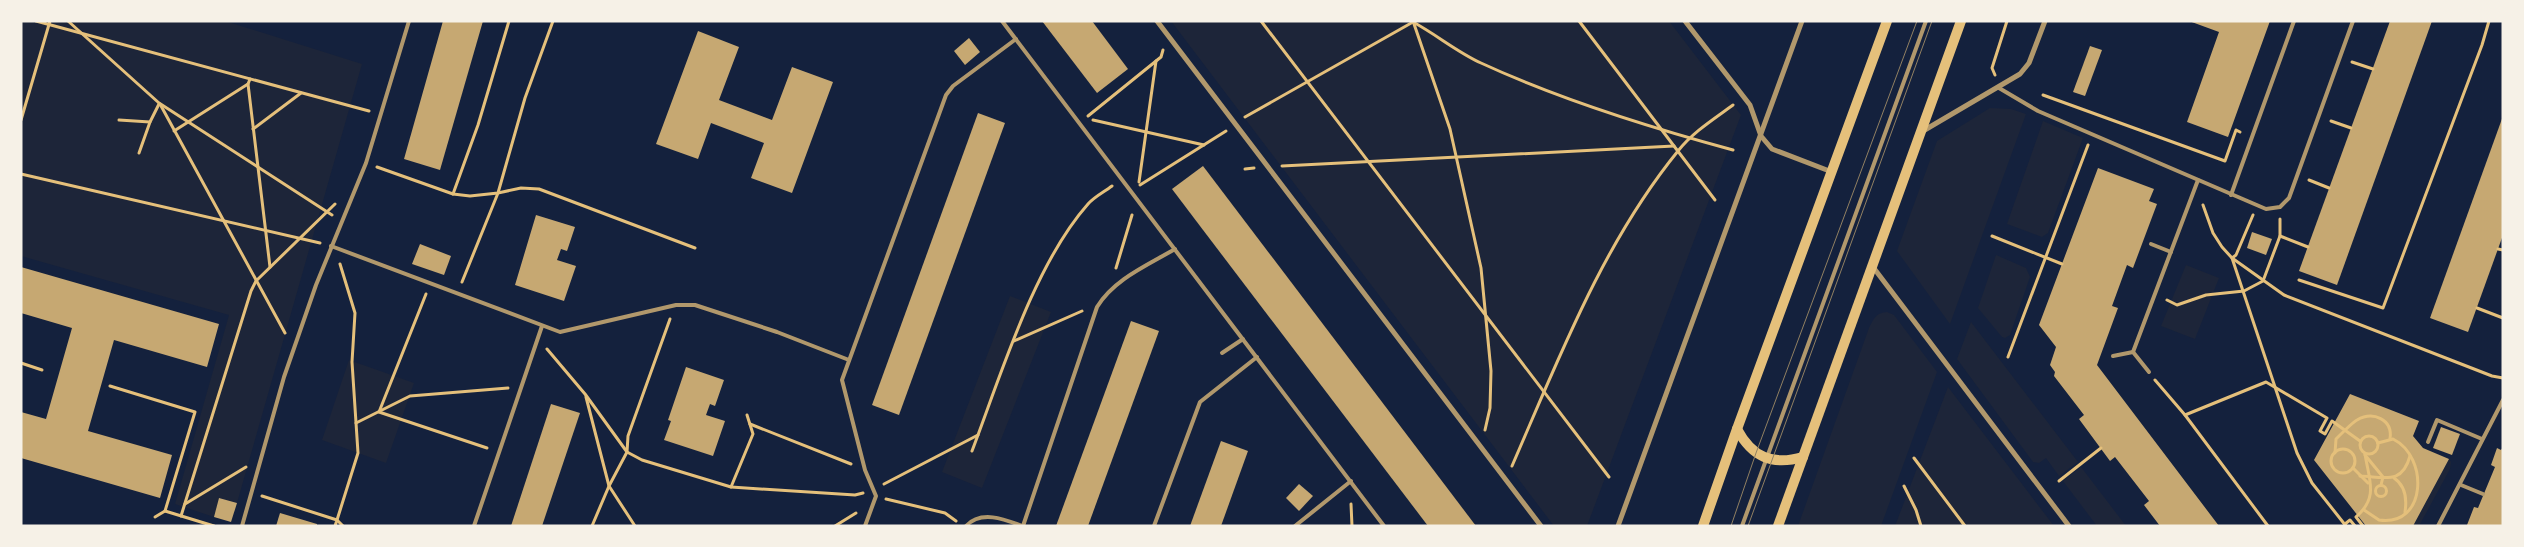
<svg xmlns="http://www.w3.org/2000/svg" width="2524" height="547" viewBox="0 0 2524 547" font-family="Spectral,serif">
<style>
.green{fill:#1d2539}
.building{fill:#c6a872}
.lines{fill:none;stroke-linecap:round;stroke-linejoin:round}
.path{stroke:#e5c07b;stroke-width:3}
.service{stroke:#b1986c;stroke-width:4}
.minor{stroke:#b1986c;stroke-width:5}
.secondary{stroke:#e5c07b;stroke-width:10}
.tram{stroke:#918062;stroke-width:1}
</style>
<rect width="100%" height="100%" fill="#14213d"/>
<!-- green -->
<g class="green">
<polygon points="21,21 225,21 362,64 237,503 220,498 214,517 175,504 229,315 21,256"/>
<polygon points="1171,21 1669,21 1741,115 1587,526 1554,526"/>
<polygon points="1990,108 2011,109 2026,114 1950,324 1897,251 1937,141"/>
<polygon points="2043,121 2083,138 2048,233 2042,237 2007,224"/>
<polygon points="1996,255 2026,268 2030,277 2010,335 2005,338 2002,337 1978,308"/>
<polygon points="2186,265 2219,278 2195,339 2161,326"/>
<polygon points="1010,296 1051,312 982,488 942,472"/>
<path d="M1887 312 1894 315 1937 372 1881 526H1798L1869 328C1874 318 1876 313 1887 312Z"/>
<polygon points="1971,322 2078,462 2059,476 2046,458 2039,463 2033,462 1957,359"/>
<polygon points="349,360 414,383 386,463 322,440"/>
<polygon points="1948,387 2054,526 1895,526"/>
<polygon points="2449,459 2451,462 2450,469 2419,526 2413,526"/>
<polygon points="2081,467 2126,526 2097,526 2063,481"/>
</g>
<!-- building -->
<g class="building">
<polygon points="443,21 483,21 440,170 404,159"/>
<polygon points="1042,21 1092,21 1128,69 1097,93"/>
<polygon points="2189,21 2270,21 2228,137 2187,122 2219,32"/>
<polygon points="2390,21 2432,21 2337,285 2299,271"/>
<polygon points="698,31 739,47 719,100 772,120 792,67 833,82 792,193 751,178 764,143 711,123 698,159 656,144"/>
<polygon points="969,38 980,52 965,65 954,51"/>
<polygon points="2090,46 2102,50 2085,96 2073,92"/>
<polygon points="978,113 1005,123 899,415 872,405"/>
<polygon points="2503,116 2503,235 2468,332 2430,318"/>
<polygon points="1203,166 1476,526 1428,526 1200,226 1172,189"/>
<polygon points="2098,168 2154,189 2149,201 2157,204 2133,268 2127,265 2112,306 2118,308 2097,365 2219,526 2160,526 2144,505 2149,501 2115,457 2110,461 2079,419 2084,415 2054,376 2055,372 2050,365 2056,347 2039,325"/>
<polygon points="536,215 575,227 567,251 561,249 557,260 576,266 564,301 515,285"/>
<polygon points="2252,232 2272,239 2266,255 2247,248"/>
<polygon points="420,244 451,256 444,275 412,264"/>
<polygon points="21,267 219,324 207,367 114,340 88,431 172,455 160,498 21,458 21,412 46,419 72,328 21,313"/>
<polygon points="1131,321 1159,331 1088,526 1056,526"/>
<polygon points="686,367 724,380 715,406 710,404 706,415 725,421 713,456 664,440 671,421 668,420"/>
<polygon points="2350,394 2419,421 2413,436 2423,448 2449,459 2413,526 2366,526 2314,460"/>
<polygon points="551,404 580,413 542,526 511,526"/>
<polygon points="2441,427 2460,434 2452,455 2433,448"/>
<polygon points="1221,441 1248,451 1221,526 1190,526"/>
<polygon points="2503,447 2503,526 2467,525 2474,507 2478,508 2495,467 2491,465 2497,448 2501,450"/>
<polygon points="1299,484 1313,496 1299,511 1286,498"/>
<polygon points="219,498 237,503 231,522 214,517"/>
<polygon points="280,513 317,524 317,526 276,526"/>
</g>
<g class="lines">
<!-- path -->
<g class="path">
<polyline points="36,21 369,111"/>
<polyline points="68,21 159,103 332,215"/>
<polyline points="1261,21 1609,477"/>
<polyline points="1413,21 1450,129 1481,268 1491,371 1490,408 1485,430"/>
<polyline points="1579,21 1715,200"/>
<path d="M1413 22C1437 35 1457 52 1481 63 1561 100 1648 127 1733 150"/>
<polyline points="2352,62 2373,69"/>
<polyline points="1995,75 1992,68 2007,21"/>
<polyline points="250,79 248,84 270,267"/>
<polyline points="2043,95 2225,161 2236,130 2240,132"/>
<polyline points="160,104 285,333"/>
<polyline points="1088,116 1161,57 1163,50"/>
<polyline points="1245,117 1413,22"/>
<polyline points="21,120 50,21"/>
<polyline points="119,120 150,122"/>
<polyline points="1093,120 1204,145"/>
<polyline points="2331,121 2351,128"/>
<polyline points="253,129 301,93"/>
<polyline points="174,131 248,84"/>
<polyline points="139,153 150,122 159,104"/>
<polyline points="1282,166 1674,146"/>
<polyline points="377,167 453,194 470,196 498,193 525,98 553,21"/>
<polyline points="1245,169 1254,168"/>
<polyline points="21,174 320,243"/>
<polyline points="2309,180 2329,188"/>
<polyline points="1139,182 1156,61"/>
<polyline points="1140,185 1226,131"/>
<polyline points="453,194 478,125 509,21"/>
<polyline points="2203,205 2213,233 2222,247 2232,258 2284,295 2492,376 2503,378"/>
<polyline points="2253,215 2236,255 2232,258 2297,453 2312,483 2346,526"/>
<polyline points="1992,236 2062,264"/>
<polyline points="2280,236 2308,247"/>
<polyline points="2498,249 2503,250"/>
<polyline points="340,264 355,313 352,362 358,453 337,520 343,526"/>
<polyline points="1116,268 1132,215"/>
<polyline points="2299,280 2383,308 2482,45 2489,21"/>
<polyline points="462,282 498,193 521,188 539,189 695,248"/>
<polyline points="426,294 379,412 487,448"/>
<polyline points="2167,300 2177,305 2206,295 2244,291 2263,281 2280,236 2280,219"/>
<polyline points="2477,308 2503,318"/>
<polyline points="670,319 628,436 627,452 642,460 731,487 753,434 747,415"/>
<polyline points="1014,341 1082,311"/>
<polyline points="547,349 585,394 627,452 609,486 592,526"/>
<polyline points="2008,357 2088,145"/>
<polyline points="21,363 42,370"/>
<polyline points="2155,380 2185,415 2268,526"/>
<polyline points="110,386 195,412 165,511 214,526"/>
<polyline points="586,397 609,486 635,526"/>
<polyline points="2185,415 2266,382 2327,418 2320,431 2325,434 2332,421 2360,441"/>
<polyline points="356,423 410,396 508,388"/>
<polyline points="750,424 851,464"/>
<circle cx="2369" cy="445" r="9"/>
<circle cx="2343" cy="461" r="12"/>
<path d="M972 451C1001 375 1034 265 1088 204 1094 197 1104 192 1112 186"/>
<path d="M2335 453 2336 439C2340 435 2353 422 2357 420 2373 411 2393 419 2390 439"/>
<polyline points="2365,455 2383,477 2381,485"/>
<polyline points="1914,458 1965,526"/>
<path d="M1512 466C1559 358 1603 243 1678 151 1693 132 1714 119 1733 105"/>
<polyline points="2353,468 2368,483"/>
<path d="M2360 476C2385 477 2402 485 2410 456"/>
<path d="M2394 478C2406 486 2407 499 2405 512"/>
<polyline points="2059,481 2101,448"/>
<polyline points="884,484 978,435"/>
<circle cx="2381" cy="491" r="5.5"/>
<polyline points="1904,486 1916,510 1921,526"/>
<polyline points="731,487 855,495 863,493"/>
<polyline points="262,496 337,520 335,526"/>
<polyline points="886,499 945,513 956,521"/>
<polyline points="185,504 246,467"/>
<polyline points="1351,504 1352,526"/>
<path d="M2364 510 2379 520C2427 527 2429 457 2393 439L2378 443"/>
<polyline points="181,516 251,291 256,281 335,204"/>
<polyline points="155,517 165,511"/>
<polyline points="2345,524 2350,520 2355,526"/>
<polyline points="835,526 856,513"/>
<path d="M2363 526 2356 517C2379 497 2369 480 2365 454"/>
</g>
<!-- service -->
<g class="service">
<polyline points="1002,21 1384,526"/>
<polyline points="1999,88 2038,111 2266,209 2280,207 2289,198 2353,21"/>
<polyline points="2231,195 2294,21"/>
<polyline points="2151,244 2171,252"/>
<polyline points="331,246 560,332 676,305 695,305 777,332 849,360"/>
<polyline points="2133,352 2198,180"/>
<polyline points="1222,353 1243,339"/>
<polyline points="2113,356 2133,352 2149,372"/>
<polyline points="2428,442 2437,420 2482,439"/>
<polyline points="2461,485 2483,494"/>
<polyline points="242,526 284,377 316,285 366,163 409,21"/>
<polyline points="474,526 542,326"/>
<polyline points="865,526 876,496 865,470 842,380 946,95 953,86 1016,39"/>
<path d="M966 526C981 510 1004 519 1022 526"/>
<path d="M1023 526 1097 307C1114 279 1148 265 1175 249"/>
<polyline points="1154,526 1200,402 1257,357"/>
<polyline points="1295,526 1351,481"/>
<polyline points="1742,526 1926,21"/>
<polyline points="2438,526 2503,400"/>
</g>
<!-- minor -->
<g class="minor">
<polyline points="1157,21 1541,526"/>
<polyline points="1685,21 1750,105 1761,136 1772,149 1832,172"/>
<polyline points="1923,131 2020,74 2029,63 2045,21"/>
<polyline points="1873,267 2069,526"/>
<polyline points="1618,526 1802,21"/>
</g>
<!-- secondary -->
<g class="secondary">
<path d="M1737 429C1752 457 1772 466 1803 457"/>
<polyline points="1703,526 1737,429 1887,21"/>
<polyline points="1778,526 1961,21"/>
</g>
<!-- tram -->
<g class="tram">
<polyline points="1731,526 1756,453 1917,21"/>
<polyline points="1748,526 1932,21"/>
</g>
</g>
<!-- border -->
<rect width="2524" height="547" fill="none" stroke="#f6f1e7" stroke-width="45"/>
</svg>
